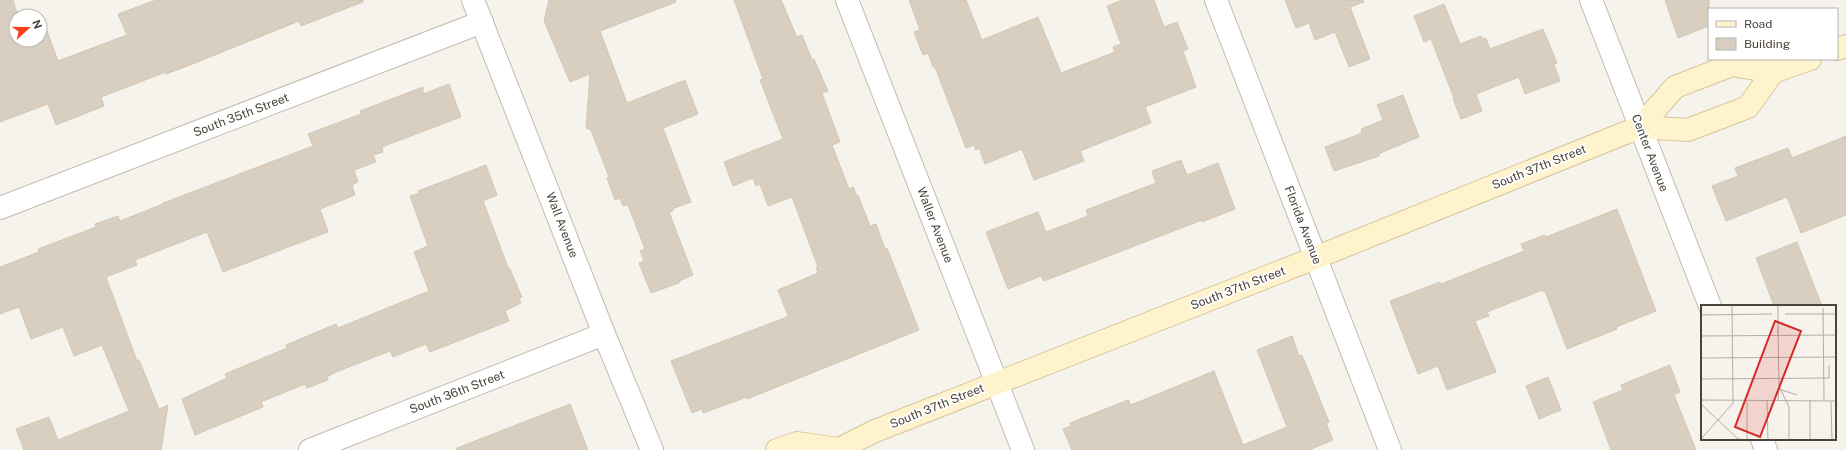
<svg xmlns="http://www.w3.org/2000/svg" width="1846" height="450" viewBox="0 0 1846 450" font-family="'Public Sans',sans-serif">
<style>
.building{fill:#d8cfc1;stroke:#d3c7b4}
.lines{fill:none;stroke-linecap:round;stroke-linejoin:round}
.street-casing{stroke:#c2bbae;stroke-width:24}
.secondary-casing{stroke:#d6c79b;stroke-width:24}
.street{stroke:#fff;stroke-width:22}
.secondary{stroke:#fff3cd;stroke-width:22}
.labels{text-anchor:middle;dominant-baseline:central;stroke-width:3.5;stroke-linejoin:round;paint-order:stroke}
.street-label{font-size:12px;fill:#4b4439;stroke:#fff}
.inset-road{fill:none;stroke:#b2ada4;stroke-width:1}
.view{fill:#d62828;fill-opacity:0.15;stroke:#d62828;stroke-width:2}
.inset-edge{fill:none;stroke:#4b4439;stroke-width:2}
</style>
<rect width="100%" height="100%" fill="#f6f3ec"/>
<!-- building -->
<g class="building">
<polygon points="0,0 13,0 18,16 16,16 16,40 40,40 40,25 44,23 58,61 127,35 118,14 156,0 363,0 363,2 301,26 299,21 190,65 166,74 166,72 101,97 104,106 56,125 48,104 0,122"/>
<polygon points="549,0 675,0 676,2 600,31 627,103 685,80 698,114 663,128 691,202 672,209 673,211 669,212 693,275 679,281 679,283 651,293 639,263 644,261 640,251 645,249 628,205 623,206 620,198 615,200 607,178 609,177 591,130 586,128 590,74 570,82 544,21"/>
<polygon points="734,0 781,0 797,37 802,35 812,60 814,59 828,91 822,93 840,142 832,145 849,189 853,187 857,196 858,195 870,226 876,224 885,249 887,248 919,330 747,399 747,397 703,413 702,409 692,413 671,361 787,317 788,316 778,290 818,273 816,268 818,267 792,197 768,206 760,184 756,186 753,178 733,186 724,162 783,139 760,80 763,79"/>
<polygon points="909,0 966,0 982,40 1038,17 1061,73 1115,52 1113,47 1121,44 1107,6 1122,0 1154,0 1164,27 1177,22 1188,49 1183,51 1196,87 1145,107 1151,123 1080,151 1084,161 1034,180 1022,149 985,164 979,148 976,150 974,145 966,148 935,67 933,67 928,53 923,55 914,32 920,30"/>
<polygon points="1285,0 1363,0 1364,2 1350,7 1370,59 1349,67 1335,32 1315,40 1309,23 1296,28"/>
<polygon points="1665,0 1709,0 1709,26 1678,38"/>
<polygon points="1444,4 1460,44 1481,36 1482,39 1486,38 1490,49 1543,29 1557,63 1554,64 1560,81 1525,94 1519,77 1476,94 1482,111 1461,119 1453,99 1454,98 1431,39 1424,42 1414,16"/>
<polygon points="449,84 461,117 382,147 383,152 373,155 376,162 354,170 358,182 352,185 355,195 320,209 328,232 223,272 207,232 135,260 137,265 106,277 137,361 139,360 159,409 168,405 161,450 24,450 16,429 49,417 58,440 129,411 102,345 74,356 63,327 31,339 19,307 0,314 0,267 39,252 38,249 96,227 95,224 118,216 120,221 163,204 163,203 313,146 308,134 361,114 360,111 423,87 423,94"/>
<polygon points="1403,95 1419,137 1385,151 1379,154 1379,156 1334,171 1325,147 1362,133 1361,129 1383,120 1377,105"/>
<polygon points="1846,136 1846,215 1801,233 1787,197 1726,221 1712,186 1738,176 1735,168 1788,148 1792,158"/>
<polygon points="1181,160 1187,175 1218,163 1235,209 1202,222 1202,220 1044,281 1041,276 1008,289 986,232 1038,212 1046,232 1088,216 1086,210 1156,183 1152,171"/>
<polygon points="486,165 497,195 483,201 509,270 510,269 522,297 519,298 521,303 505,311 509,321 430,352 426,344 393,357 390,351 336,372 327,377 328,380 307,388 305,384 261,402 263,407 195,435 182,399 227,378 225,374 287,348 286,345 336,324 338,328 429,291 414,252 428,246 410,196 419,193 418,191"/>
<polygon points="1617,209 1656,311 1616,327 1617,329 1567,349 1545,291 1540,291 1487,312 1489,316 1475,321 1496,372 1447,390 1438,366 1418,374 1390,301 1440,282 1441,284 1524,251 1521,244 1545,235 1546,237"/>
<polygon points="1797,242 1822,306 1774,306 1756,258"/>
<polygon points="1292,336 1299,356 1302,355 1329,422 1326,423 1333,440 1309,450 1072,450 1063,429 1071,426 1070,423 1128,400 1131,405 1214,371 1243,445 1287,427 1257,350"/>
<polygon points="1670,365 1680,392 1674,395 1696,450 1611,450 1593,402 1623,390 1621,385"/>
<polygon points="1548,377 1561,410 1539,419 1526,386"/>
<polygon points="570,404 588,450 457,450 457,448"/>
</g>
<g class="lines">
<!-- street casing -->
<g class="street-casing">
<g id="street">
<polyline points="473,0 604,334 652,450"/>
<polyline points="847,0 1023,450"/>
<polyline points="1216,0 1390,450"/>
<polyline points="1591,0 1710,306"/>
<polyline points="0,208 482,22"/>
<polyline points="1762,439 1766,450"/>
<polyline points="310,450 604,334"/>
</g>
</g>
<!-- secondary casing -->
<g class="secondary-casing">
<g id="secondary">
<polyline points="1837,49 1846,46"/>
<polyline points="1640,127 1675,87 1732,65 1773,72 1810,59"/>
<polyline points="777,450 797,443 838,449"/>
<polyline points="837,450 875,431 1315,258 1640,127 1688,130 1748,107 1773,72"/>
</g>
</g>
<!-- street -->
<use href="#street" class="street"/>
<!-- secondary -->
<use href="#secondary" class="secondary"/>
</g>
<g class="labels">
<!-- street labels -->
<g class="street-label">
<text transform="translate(241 115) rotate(-21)">South 35th Street</text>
<text transform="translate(1650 153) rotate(69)">Center Avenue</text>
<text transform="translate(1539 167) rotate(-22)">South 37th Street</text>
<text transform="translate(562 225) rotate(69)">Wall Avenue</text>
<text transform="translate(935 225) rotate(69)">Waller Avenue</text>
<text transform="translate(1303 225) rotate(69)">Florida Avenue</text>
<text transform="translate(1238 288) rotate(-21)">South 37th Street</text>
<text transform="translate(457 392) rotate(-21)">South 36th Street</text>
<text transform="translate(937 406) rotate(-22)">South 37th Street</text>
</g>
</g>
<!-- overview -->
<g transform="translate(1701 305)">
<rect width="135" height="135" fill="#f6f3ec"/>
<path class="inset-road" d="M77 0V31M122 3 123 95M84 9H135M0 10 71 9M77 22 78 81 88 102V135M0 31 135 30M0 53 135 52M0 74 128 73V60M0 95 135 96M46 95V135M66 95 67 135M77 95 78 84 96 90M109 95V135M130 96 131 135M0 99 37 134 46 135M0 134 32 98 31 0"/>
<path class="view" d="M74 16 100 26 59 132 34 122Z"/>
<rect width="135" height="135" class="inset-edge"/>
</g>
<!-- legend -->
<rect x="1708" y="8" width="130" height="52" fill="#ffffff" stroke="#b7b4b0"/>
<rect x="1716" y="21" width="20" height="6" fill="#fff3cd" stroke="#b7b4b0"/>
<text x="1744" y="28" font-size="12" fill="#4b4439">Road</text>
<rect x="1716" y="38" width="20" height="12" fill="#d8cfc1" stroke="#b7b4b0"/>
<text x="1744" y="48" font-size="12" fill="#4b4439">Building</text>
<!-- north arrow -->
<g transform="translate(28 28) rotate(69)"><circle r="19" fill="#ffffff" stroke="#b7b4b0"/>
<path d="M0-3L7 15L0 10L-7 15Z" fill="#fc3f1d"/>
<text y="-6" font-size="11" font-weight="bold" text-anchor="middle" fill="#4b4439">N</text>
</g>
</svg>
